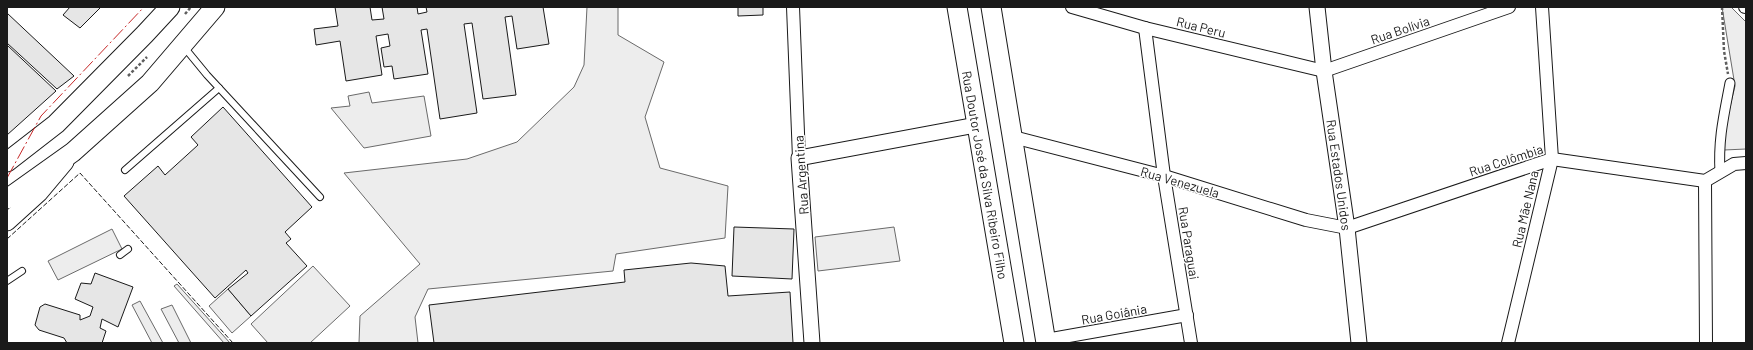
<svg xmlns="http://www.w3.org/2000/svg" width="1753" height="350" viewBox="0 0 1753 350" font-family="Barlow,sans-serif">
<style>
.built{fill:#ededed;stroke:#6a6a6a}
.building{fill:#e6e6e6;stroke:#1a1a1a}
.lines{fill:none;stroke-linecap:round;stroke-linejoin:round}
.service-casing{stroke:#1a1a1a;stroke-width:8}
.pedestrian-casing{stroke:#1a1a1a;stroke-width:11}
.minor-casing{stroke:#1a1a1a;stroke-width:14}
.tertiary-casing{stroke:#1a1a1a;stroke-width:17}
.secondary-casing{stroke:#1a1a1a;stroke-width:19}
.primary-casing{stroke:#1a1a1a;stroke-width:21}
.path{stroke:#5f5f5f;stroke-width:2.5;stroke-dasharray:3 2;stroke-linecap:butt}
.service{stroke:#fff;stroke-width:6}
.pedestrian{stroke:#fff;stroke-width:9}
.minor{stroke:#fff;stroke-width:12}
.tertiary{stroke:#fff;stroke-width:15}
.secondary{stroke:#fff;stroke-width:17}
.primary{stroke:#fff;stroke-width:19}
.fence{stroke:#1a1a1a;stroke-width:1;stroke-dasharray:5 2;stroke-linecap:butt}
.power{stroke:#c62828;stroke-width:1;stroke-dasharray:14 3 2 3;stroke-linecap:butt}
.labels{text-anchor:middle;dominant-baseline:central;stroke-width:3;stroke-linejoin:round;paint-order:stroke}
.street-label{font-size:13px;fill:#1a1a1a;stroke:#fff}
</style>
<rect width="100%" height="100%" fill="#fff"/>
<!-- built -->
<g class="built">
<polygon points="587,7 618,7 618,35 664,62 645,117 660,168 728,186 725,238 616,254 613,271 428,289 415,317 418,343 359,343 360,316 420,264 344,173 467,159 517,142 574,87 584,65"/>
<polygon points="1722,7 1731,7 1746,22 1746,149 1724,150 1722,140 1735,86"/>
<polygon points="369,92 372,103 424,96 431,136 364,148 331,108 350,106 348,96"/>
<polygon points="894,227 900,261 818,271 815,237"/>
<polygon points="112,229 122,249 58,280 48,261"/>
<polygon points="313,266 350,306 310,343 268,343 251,324"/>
<polygon points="177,284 230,343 224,343 174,286"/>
<polygon points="228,289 251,316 232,333 209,306"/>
<polygon points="140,301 163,343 152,343 132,305"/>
<polygon points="172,305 191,343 179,343 161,309"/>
</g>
<!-- building -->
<g class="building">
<polygon points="70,7 101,7 80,28 63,15"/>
<polygon points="335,7 370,7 372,20 384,19 382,7 417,7 418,14 427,12 426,7 543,7 549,44 517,49 512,16 505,17 516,95 483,99 472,23 464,24 477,113 440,119 427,29 421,30 428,74 394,79 392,66 384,67 381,48 390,46 388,34 376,36 382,75 346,81 340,41 316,45 314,29 338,26"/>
<polygon points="738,7 763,7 763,15 738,16"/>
<polygon points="7,13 74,76 57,89 7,43"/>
<polygon points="7,45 56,91 7,135"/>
<polygon points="223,107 312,207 285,232 291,239 286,243 307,266 251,316 228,289 248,273 246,270 215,298 124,196 158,166 165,175 198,145 191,137"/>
<polygon points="734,227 794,229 792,279 732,276"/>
<polygon points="691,263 725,266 728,296 790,292 793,343 434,343 429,305 625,282 624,270"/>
<polygon points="95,273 133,287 118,327 102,319 100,328 106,331 102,343 67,343 64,338 39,330 35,325 40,307 45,304 80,315 80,320 90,316 93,307 75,299 81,283 91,284"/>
</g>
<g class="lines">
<!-- service casing -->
<g class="service-casing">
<g id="service">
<polyline points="184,47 207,75 320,197"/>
<polyline points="125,170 219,88"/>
<polyline points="120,255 128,249"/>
<polyline points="7,281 22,271"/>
</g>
</g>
<!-- pedestrian casing -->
<g class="pedestrian-casing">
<path id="pedestrian" d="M1720 172C1718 139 1724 115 1730 83"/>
</g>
<!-- minor casing -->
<g class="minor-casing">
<g id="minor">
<polyline points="793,7 799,158"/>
<polyline points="1072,7 1145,28 1324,71 1509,7"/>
<polyline points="1745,7 1746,7"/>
<polyline points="1145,28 1164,176 1191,343"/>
<polyline points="1013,137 1164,176 1306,220 1347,228 1552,159 1705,181 1734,164 1746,163"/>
<polyline points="1705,181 1706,343"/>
<polyline points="1046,340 1187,315"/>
<polyline points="1508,343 1552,159 1542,7"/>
</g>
</g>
<!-- tertiary casing -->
<g class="tertiary-casing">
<g id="tertiary">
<polyline points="1317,7 1324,71 1347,228 1359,343"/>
<polyline points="812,343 799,158 976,125"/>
</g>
</g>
<!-- secondary casing -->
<g class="secondary-casing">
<polyline id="secondary" points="7,222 39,193 65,162"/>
</g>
<!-- primary casing -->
<g class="primary-casing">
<g id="primary">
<polyline points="957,7 1014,343"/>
<polyline points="991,7 1046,343"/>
<polyline points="7,162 56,124 145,34 170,7"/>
<polyline points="7,199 73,152 150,83 215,7"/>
</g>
</g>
<!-- path -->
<g class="path">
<polyline points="1722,7 1724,51 1728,74"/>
<polyline points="185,14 191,7"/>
<polyline points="128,76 147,57"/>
</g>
<!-- service -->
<use href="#service" class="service"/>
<!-- pedestrian -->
<use href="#pedestrian" class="pedestrian"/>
<!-- minor -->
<use href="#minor" class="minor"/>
<!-- tertiary -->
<use href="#tertiary" class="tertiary"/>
<!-- secondary -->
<use href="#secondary" class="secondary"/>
<!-- primary -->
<use href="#primary" class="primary"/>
<!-- fence -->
<polyline class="fence" points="7,239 80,173 233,343"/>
<!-- power -->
<polyline class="power" points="7,178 41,116 144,7"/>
</g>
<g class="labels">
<!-- street labels -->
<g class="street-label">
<text transform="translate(1201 27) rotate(14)">Rua Peru</text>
<text transform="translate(1400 30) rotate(-19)">Rua Bolívia</text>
<text transform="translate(1506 160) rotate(-18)">Rua Colômbia</text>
<text transform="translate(801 175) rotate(-94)">Rua Argentina</text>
<text transform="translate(985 175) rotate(80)">Rua Doutor José da Silva Ribeiro Filho</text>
<text transform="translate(1339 175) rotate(82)">Rua Estados Unidos</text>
<text transform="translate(1180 182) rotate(16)">Rua Venezuela</text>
<text transform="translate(1525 209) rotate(-77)">Rua Mãe Nana</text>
<text transform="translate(1189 243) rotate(81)">Rua Paraguai</text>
<text transform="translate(1114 314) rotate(-10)">Rua Goiânia</text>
</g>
</g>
<!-- border -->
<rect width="1753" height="350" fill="none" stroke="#1a1a1a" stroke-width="16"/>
</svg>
